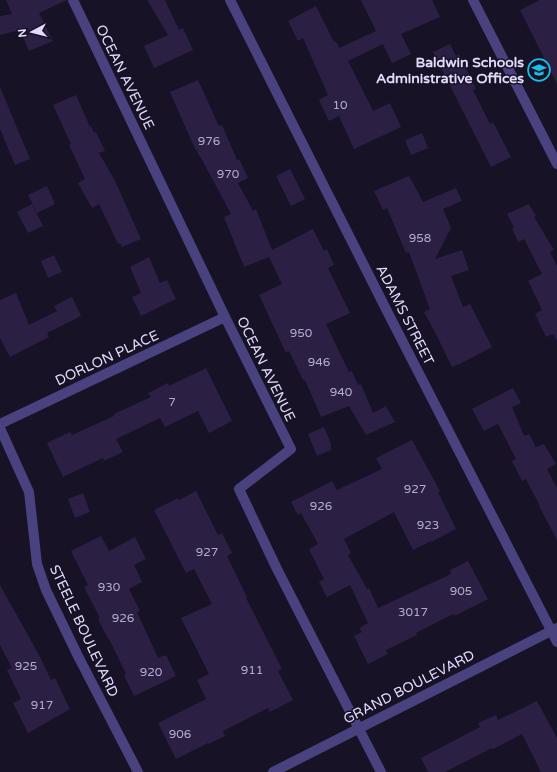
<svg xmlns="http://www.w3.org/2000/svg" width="557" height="772" viewBox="0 0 557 772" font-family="'Varela Round',sans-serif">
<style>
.building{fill:#2b2044}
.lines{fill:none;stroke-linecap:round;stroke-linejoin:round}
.minor{stroke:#4a417f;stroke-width:10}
.labels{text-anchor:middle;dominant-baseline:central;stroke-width:3;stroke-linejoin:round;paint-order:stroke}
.number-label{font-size:12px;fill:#b4accd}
.poi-label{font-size:14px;font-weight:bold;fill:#e1dafb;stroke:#171225;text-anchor:end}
.street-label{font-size:14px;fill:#e1dafb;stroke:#171225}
</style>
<rect width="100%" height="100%" fill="#171225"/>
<!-- building -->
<g class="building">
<polygon points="6,0 67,0 39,13 53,41 29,51 20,30 0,35 0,16 12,14"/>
<polygon points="147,0 165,0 179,30 183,28 193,50 154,68 144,46 168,35"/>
<polygon points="361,0 432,0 440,17 401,34 411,54 392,63 383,44 348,61 373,111 390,103 401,127 354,149 339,116 329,121 319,100 328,95 303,38 298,41 288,21 316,6 334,42 336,41 339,48 376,31"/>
<polygon points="540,0 557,0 557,84 520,10"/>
<polygon points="450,44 456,56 459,54 476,89 473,90 490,124 493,122 511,157 491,167 433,52"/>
<polygon points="198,80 219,126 222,125 237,160 239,159 248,178 238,183 253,211 256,209 272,250 313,229 324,251 327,249 334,265 328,268 350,313 326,324 349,372 352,371 358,385 361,384 373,413 386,406 395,422 366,435 349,406 321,417 305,380 303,380 289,351 286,353 259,295 282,284 269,257 244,267 224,217 231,214 200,156 199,156 196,149 195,149 170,92"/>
<polygon points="0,87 30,159 15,165 0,129"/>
<polygon points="76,95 90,127 91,126 94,133 96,132 105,151 99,153 115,181 141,239 122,247 120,243 118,244 99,204 92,208 78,183 85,179 69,145 71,144 53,105"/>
<polygon points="422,133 428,148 411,155 405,140"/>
<polygon points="290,169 305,199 291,206 276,176"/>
<polygon points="409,176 423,202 456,188 462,201 443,209 451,228 435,259 462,250 469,270 451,276 463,307 470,304 492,347 458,365 458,364 452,367 439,340 424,312 430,309 409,252 406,253 387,208 383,210 374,191"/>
<polygon points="47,186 55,204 37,213 28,195"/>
<polygon points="32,204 43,226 28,233 17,212"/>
<polygon points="529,204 536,216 534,217 554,250 550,252 557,266 557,341 553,334 546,337 535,314 542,310 528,281 542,274 524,239 518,242 512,228 514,227 507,214"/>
<polygon points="54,255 62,272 48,278 41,261"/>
<polygon points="149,257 160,283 167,280 176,299 141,316 132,297 141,293 130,267"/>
<polygon points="16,293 29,325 57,311 54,306 72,297 81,316 47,333 49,337 10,357 0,338 0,300"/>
<polygon points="206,368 232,421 209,433 198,411 165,427 160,418 116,439 123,452 104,461 103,458 63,477 47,443 70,432 72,435 114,416 114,414 151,397 148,393 168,383 169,386"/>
<polygon points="513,388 521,403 512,407 524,436 529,434 536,447 544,444 556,464 547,469 557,488 557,540 539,506 540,506 526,479 522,481 512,461 516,459 498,424 484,431 472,409"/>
<polygon points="324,427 331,444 331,450 317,456 308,434"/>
<polygon points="412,440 440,491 438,492 456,529 431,542 431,541 413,550 394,512 344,539 351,553 348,555 367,589 369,588 378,608 451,574 450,570 468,561 488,599 454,616 453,614 416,633 417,635 386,650 388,654 368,664 354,636 362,632 359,628 368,623 350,585 327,597 319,582 324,579 309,549 318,544 301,513 298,515 291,502 332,481 337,490 382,469 376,458"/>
<polygon points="196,491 218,535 222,533 232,553 227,556 247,597 246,598 282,669 278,671 293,700 270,712 268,708 223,731 225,736 209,744 208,743 176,759 158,723 206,699 197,680 209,674 181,618 212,604 194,569 186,573 154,510 178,498 179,500"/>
<polygon points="83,493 90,512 75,518 68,499"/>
<polygon points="101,536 109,551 135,537 146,559 134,565 142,582 129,589 140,611 137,612 158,658 166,655 176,676 134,696 124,675 126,674 109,639 108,639 98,619 100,618 84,587 88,585 71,551"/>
<polygon points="0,585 39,655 51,680 55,678 70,709 28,733 13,703 21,699 7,670 12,668 0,645"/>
<polygon points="537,701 557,738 557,772 541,772 522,734 493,749 492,748 445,772 428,772 421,758 480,727 478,723 496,715 498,720"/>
</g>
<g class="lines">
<!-- minor -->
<g class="minor">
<polyline points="73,0 225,317 291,449 239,489 277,569 381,772"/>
<polyline points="230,0 390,317 557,642"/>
<polyline points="473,0 557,164"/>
<polyline points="0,424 225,317"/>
<polyline points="0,428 29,492 37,564 46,590 78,656 138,772"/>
<polyline points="273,772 557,628"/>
</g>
</g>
<!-- icons -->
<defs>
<g id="school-ring" transform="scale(1.15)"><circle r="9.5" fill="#171225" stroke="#19bde8" stroke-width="1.5"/><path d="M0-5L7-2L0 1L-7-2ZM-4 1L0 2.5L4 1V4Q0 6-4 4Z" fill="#19bde8"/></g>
</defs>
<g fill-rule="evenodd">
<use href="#school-ring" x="539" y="70"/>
</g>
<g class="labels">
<!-- number labels -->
<g class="number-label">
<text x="340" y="105">10</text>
<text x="209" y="141">976</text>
<text x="228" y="174">970</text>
<text x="420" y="238">958</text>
<text x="301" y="333">950</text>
<text x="319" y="362">946</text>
<text x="341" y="392">940</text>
<text x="172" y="402">7</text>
<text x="415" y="489">927</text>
<text x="321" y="506">926</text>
<text x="428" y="525">923</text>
<text x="207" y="552">927</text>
<text x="109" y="587">930</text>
<text x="461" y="591">905</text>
<text x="413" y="612">3017</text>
<text x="123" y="618">926</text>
<text x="26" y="666">925</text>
<text x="252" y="670">911</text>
<text x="151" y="672">920</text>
<text x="42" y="705">917</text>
<text x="180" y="734">906</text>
</g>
<!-- poi labels -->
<g class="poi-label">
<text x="524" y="62">Baldwin Schools<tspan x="524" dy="16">Administrative Offices</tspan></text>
</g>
<!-- street labels -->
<g class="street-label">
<text transform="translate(125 77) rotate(64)">OCEAN AVENUE</text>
<text transform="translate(405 315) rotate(63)">ADAMS STREET</text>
<text transform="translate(107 358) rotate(-25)">DORLON PLACE</text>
<text transform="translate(266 369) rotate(64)">OCEAN AVENUE</text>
<text transform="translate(84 631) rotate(65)">STEELE BOULEVARD</text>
<text transform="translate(409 687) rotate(-27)">GRAND BOULEVARD</text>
</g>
</g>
<!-- north arrow -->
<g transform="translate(32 32) rotate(263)" stroke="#171225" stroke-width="3" paint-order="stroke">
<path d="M0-3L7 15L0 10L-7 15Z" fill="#e1dafb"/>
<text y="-6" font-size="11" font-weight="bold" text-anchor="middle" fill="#e1dafb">N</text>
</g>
</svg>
